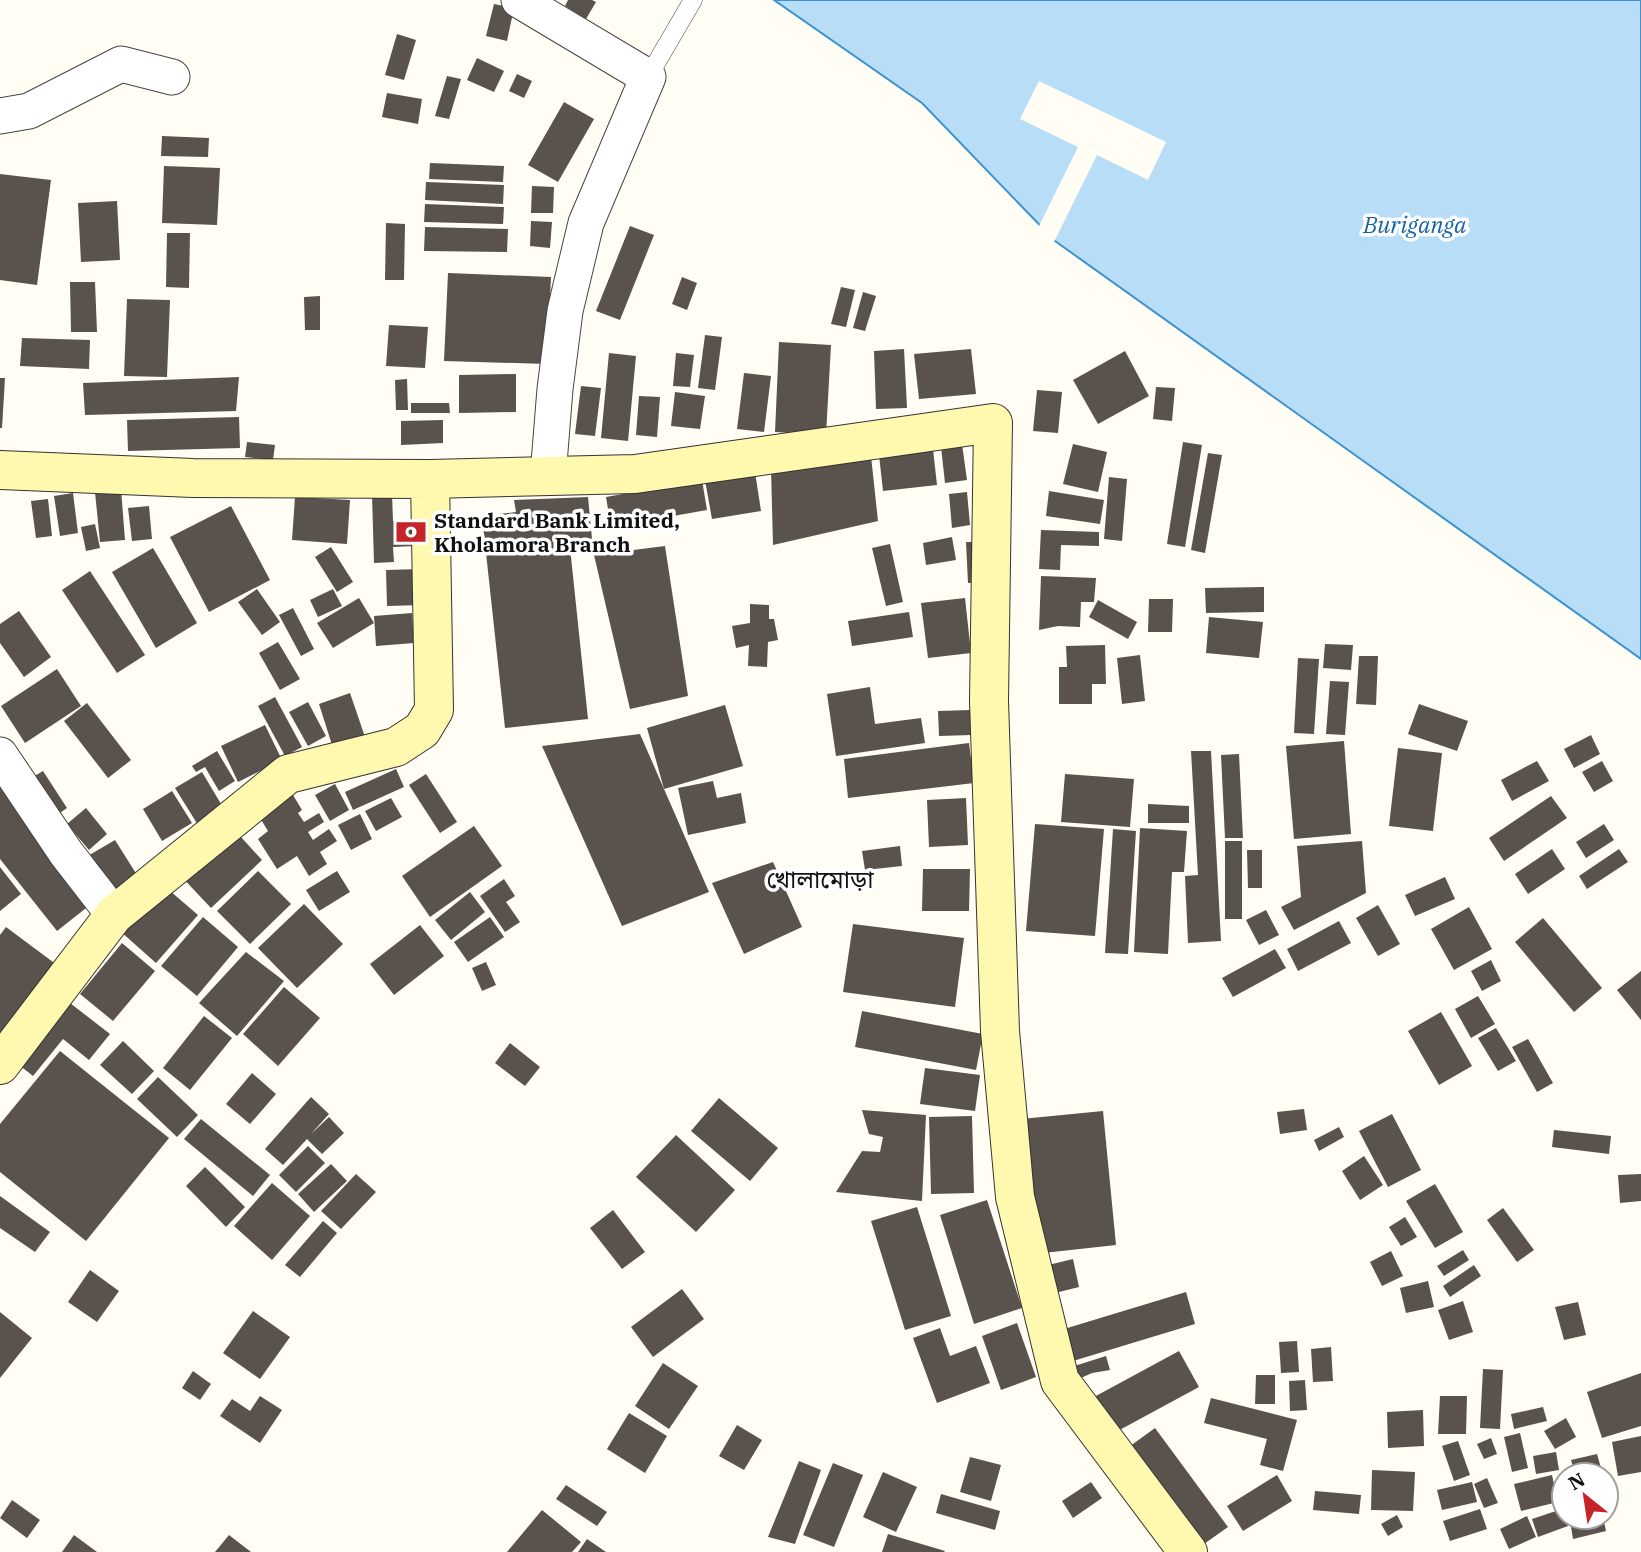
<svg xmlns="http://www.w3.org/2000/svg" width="1641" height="1552" viewBox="0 0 1641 1552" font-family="'IBM Plex Serif','Noto Sans Bengali',serif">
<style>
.water{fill:#b8def7;stroke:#3d92d0;stroke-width:2}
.pier{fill:#fffdf4}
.building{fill:#5a524d}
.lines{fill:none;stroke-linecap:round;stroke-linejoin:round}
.lane-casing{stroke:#444;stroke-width:19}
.street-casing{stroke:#444;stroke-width:37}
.secondary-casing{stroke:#333;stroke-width:40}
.lane{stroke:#fff;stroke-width:18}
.street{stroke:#fff;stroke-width:35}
.secondary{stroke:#fff8af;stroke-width:38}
.labels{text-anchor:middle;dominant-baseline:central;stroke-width:7;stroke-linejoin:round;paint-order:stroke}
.poi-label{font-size:21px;font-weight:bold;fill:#111;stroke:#fff;text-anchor:start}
.water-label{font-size:23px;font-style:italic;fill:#1664a7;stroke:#fff}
.quarter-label{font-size:24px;fill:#111;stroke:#fff}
</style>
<rect width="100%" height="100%" fill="#fffdf4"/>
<!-- water -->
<polygon class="water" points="774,0 1641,0 1641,659 1055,241 922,103"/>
<!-- pier -->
<polygon class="pier" points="1039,81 1166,142 1148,180 1097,155 1053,244 1038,228 1078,147 1020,119"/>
<!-- building -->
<g class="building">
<polygon points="568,0 592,0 596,2 586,19 565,6"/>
<polygon points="494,4 514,8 507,41 486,36"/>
<polygon points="397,34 416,40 404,80 385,75"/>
<polygon points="477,58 504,71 494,92 467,80"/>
<polygon points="517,74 532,81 524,98 509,91"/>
<polygon points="447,76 461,79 449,119 435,116"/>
<polygon points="387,93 422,99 418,124 382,117"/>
<polygon points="564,102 594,119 558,182 528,165"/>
<polygon points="162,136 209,138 208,157 161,156"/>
<polygon points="430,163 504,166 503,182 429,179"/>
<polygon points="164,166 220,168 217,225 162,223"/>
<polygon points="0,174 51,180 37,285 0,280"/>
<polygon points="426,182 504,185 503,204 425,200"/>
<polygon points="532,186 554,187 553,213 531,213"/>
<polygon points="117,201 120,260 81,262 78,203"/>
<polygon points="425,204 504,207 503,224 424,222"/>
<polygon points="531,221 552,222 550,248 530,246"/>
<polygon points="386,223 405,224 404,280 385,280"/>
<polygon points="630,226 654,235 620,320 596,311"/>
<polygon points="425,227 508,229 507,252 424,251"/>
<polygon points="167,233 190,233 189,288 166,287"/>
<polygon points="448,273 551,277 547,364 444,361"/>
<polygon points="682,277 697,283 687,310 672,304"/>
<polygon points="70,282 95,282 97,332 71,332"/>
<polygon points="841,287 855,290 846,327 831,324"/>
<polygon points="863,292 876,296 865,331 853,328"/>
<polygon points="320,296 320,330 305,330 304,297"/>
<polygon points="127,299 170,300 167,377 124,376"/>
<polygon points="389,325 428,327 425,368 386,366"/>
<polygon points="705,335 722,337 715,390 698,388"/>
<polygon points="22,338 90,340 89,369 20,366"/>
<polygon points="779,342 831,345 826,435 775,432"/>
<polygon points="904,349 907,408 876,409 874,351"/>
<polygon points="971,349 976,394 919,399 914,354"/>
<polygon points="1125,351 1149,396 1098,424 1073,380"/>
<polygon points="609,353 636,356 628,441 601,438"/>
<polygon points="676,353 694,355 690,387 673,386"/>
<polygon points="744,373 771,376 764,432 737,429"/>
<polygon points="516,374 516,412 459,413 459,375"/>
<polygon points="239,377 236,411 85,415 83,383"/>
<polygon points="0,378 5,378 2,428 0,428"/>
<polygon points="407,379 408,410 396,410 395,380"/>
<polygon points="581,386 601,388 595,436 575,434"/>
<polygon points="1156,387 1175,388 1172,421 1153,419"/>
<polygon points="1037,390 1062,392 1058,433 1033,431"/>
<polygon points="675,392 705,396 700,429 671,426"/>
<polygon points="639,396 660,397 657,437 636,435"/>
<polygon points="411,403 449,403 450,413 411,413"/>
<polygon points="239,417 240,448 128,451 127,420"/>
<polygon points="443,420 443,443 401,445 401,421"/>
<polygon points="247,442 275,445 273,460 245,457"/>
<polygon points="1183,442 1202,445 1185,547 1167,544"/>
<polygon points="962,444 967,480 945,483 941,447"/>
<polygon points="1073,444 1107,452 1098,492 1063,484"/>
<polygon points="933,449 937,485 883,491 879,455"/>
<polygon points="1208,453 1222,455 1205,553 1191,550"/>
<polygon points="871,456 878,521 773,545 771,468"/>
<polygon points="755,472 761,511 712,519 705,480"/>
<polygon points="1109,477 1127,479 1122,541 1104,539"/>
<polygon points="702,480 707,510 611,527 606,497"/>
<polygon points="121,489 125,540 100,542 95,492"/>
<polygon points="1049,491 1104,500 1100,524 1046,516"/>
<polygon points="967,492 970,525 952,528 949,494"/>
<polygon points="73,493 78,533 60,536 54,496"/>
<polygon points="392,494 393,521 415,520 416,546 393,547 394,562 374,563 372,495"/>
<polygon points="295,497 350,500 347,544 292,540"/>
<polygon points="588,497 592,539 569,538 588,719 505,728 482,516 516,512 514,500"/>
<polygon points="48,499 52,536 36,538 31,501"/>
<polygon points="149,506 152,539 132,541 128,508"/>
<polygon points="231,506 270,580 209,612 170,537"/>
<polygon points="95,524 100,548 86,551 81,527"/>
<polygon points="1041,530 1099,532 1099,546 1061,545 1060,570 1039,569"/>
<polygon points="952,537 956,560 926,565 923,543"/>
<polygon points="966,542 984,542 985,582 968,583"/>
<polygon points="890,544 903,602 886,606 872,548"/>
<polygon points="665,546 688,696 630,709 594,555"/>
<polygon points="331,547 353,582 337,592 315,557"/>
<polygon points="153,548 197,623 156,648 112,572"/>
<polygon points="421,569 422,605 387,606 386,570"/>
<polygon points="90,571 145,655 117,673 62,590"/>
<polygon points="1041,576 1096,578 1094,602 1081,602 1080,627 1058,626 1039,630"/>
<polygon points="1264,587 1264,612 1206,613 1205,588"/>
<polygon points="257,589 280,622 262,635 238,602"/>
<polygon points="333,589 342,606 318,617 310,600"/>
<polygon points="359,598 374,623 333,648 317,623"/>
<polygon points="965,598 971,653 928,658 921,603"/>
<polygon points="1149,599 1173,599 1172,632 1148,632"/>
<polygon points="1098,600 1137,622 1128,639 1089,617"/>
<polygon points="750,604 769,605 769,619 774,619 778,640 768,642 767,667 748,666 749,645 736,648 732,626 750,623"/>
<polygon points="293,608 314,649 301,656 279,615"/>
<polygon points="19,611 51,657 24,677 0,643 0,624"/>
<polygon points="909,612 913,637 852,646 848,621"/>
<polygon points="412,613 414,643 376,646 374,616"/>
<polygon points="1209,617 1263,622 1259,658 1206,653"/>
<polygon points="278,642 300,679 280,690 259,653"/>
<polygon points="1325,644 1353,645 1351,670 1323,668"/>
<polygon points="1105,645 1106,684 1092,684 1092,704 1059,704 1059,667 1067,667 1066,646"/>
<polygon points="1140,655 1145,701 1122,704 1117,658"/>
<polygon points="1359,656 1378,656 1376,705 1356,704"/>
<polygon points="1298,658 1319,659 1314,734 1294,733"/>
<polygon points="57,669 81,706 25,743 1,706"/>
<polygon points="1330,681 1349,682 1345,735 1326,734"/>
<polygon points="870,687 875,724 921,718 925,743 836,756 827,694"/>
<polygon points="350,693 365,737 333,748 319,704"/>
<polygon points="275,697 302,747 285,756 258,706"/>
<polygon points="308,702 326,736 308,746 289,712"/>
<polygon points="87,703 131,760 108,778 64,721"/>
<polygon points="1419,704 1468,721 1457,751 1408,734"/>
<polygon points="725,705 743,766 664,789 647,728"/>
<polygon points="970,710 971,735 939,736 938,711"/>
<polygon points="265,725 282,760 238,782 221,746"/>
<polygon points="640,734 709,892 622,926 542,746"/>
<polygon points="1591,735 1600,754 1574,768 1564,749"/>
<polygon points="1344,741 1351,834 1294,839 1286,746"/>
<polygon points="969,743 974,783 848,798 844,759"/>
<polygon points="1398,748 1442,753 1433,831 1389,826"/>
<polygon points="217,751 235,781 219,791 205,767 196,772 192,766"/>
<polygon points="1191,751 1211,751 1221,941 1188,943 1185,876 1198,875"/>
<polygon points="1239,754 1243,838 1225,838 1221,755"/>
<polygon points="1537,761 1549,781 1512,801 1501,780"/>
<polygon points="1602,761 1613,781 1594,792 1582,772"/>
<polygon points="396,769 404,787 353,810 345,792"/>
<polygon points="43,771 67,808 51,819 26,781"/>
<polygon points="202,772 224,809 198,825 175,788"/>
<polygon points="426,774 457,822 440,833 409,785"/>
<polygon points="1065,774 1134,779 1130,827 1061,822"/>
<polygon points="0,781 95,901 57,931 0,859"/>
<polygon points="713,781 717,798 741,793 746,823 688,835 678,788"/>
<polygon points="335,784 349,810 330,821 315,795"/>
<polygon points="290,790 302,810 298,813 304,822 319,813 324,822 308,832 313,840 329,829 337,841 320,852 327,864 309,876 297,856 277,869 258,839 268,831 260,818"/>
<polygon points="172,791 192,823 162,841 143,809"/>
<polygon points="1551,796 1567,818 1504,861 1489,838"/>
<polygon points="391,798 402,817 376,831 365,811"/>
<polygon points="966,798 968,845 929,847 927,800"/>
<polygon points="1148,804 1189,806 1189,823 1148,823"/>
<polygon points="86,808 107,834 89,850 67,824"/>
<polygon points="360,814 372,839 351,850 338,825"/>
<polygon points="1035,824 1104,829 1095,936 1026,931"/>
<polygon points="1604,824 1614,840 1586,858 1576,842"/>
<polygon points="230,825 262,860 211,908 179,874"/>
<polygon points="474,826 502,866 430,917 402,876"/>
<polygon points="1140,828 1187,831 1184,872 1172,872 1168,954 1134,952"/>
<polygon points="1113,829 1136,831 1128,954 1105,953"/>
<polygon points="115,840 137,875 108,893 86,857"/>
<rect x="1225" y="841" width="17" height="78"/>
<polygon points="1362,841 1366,893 1294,930 1281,907 1301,897 1297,846"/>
<polygon points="900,846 902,866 865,870 862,851"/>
<polygon points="1552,849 1565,869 1528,894 1515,874"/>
<polygon points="1619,849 1628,862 1587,889 1579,876"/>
<polygon points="1247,850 1262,850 1262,888 1248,888"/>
<polygon points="773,862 802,927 744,954 712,883"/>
<polygon points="0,867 21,894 0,911"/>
<polygon points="923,869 970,869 969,911 922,911"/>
<polygon points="258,871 291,904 250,944 217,911"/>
<polygon points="337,871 350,892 319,911 306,890"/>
<polygon points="1445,877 1455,899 1415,916 1405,895"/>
<polygon points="504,879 515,896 506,902 520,922 505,932 480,896"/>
<polygon points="162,884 198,915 156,963 120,931"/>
<polygon points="470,892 485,912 451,940 435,920"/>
<polygon points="304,904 343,944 297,988 258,948"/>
<polygon points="1378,905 1400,944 1378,956 1356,918"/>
<polygon points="1469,907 1492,949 1454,970 1431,929"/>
<polygon points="1266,910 1279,935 1259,945 1246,920"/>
<polygon points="203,917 238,947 197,996 161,966"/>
<polygon points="490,917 504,937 468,962 454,942"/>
<polygon points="1543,918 1602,988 1574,1012 1515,942"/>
<polygon points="1339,921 1351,943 1298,971 1287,949"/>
<polygon points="853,924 964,938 955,1007 843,992"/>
<polygon points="420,925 444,956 394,995 370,964"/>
<polygon points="6,927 61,968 0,1048 0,935"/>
<polygon points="122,943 155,971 113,1021 80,994"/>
<polygon points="1275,949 1286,968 1233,997 1222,978"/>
<polygon points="246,952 284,981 237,1036 199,1003"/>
<polygon points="1491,960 1501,981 1482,991 1471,971"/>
<polygon points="486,962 496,985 482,991 472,968"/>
<polygon points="1641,971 1641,1020 1617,990"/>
<polygon points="284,987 320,1018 278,1066 243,1034"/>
<polygon points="1478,996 1495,1024 1471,1038 1455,1009"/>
<polygon points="70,1003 110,1034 89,1060 63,1039 33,1076 19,1065"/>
<polygon points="862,1011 983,1034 976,1070 855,1047"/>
<polygon points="1441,1012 1472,1066 1439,1085 1408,1031"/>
<polygon points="204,1016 232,1038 190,1090 163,1068"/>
<polygon points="1496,1028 1516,1061 1498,1071 1478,1038"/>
<polygon points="1528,1039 1553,1083 1537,1092 1512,1047"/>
<polygon points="123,1041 154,1071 132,1094 100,1065"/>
<polygon points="510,1043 540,1067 525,1086 495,1063"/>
<polygon points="60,1051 169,1138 86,1241 0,1172 0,1124"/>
<polygon points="925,1068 980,1075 975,1111 920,1104"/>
<polygon points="252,1073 276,1094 250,1124 226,1104"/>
<polygon points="158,1077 198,1115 177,1137 137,1099"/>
<polygon points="311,1097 329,1114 311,1134 329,1117 344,1133 322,1154 307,1139 283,1165 265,1149"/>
<polygon points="719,1098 778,1148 750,1181 691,1131"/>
<polygon points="1304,1109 1307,1130 1280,1134 1277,1112"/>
<polygon points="862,1110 926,1115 922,1201 836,1192 862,1151 880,1152 883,1137 869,1134"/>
<polygon points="1103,1111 1116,1245 1034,1254 1021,1119"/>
<polygon points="1392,1114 1421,1170 1388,1187 1359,1131"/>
<polygon points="972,1116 974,1193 931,1194 929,1117"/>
<polygon points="201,1119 270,1175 253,1196 184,1139"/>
<polygon points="1339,1127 1344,1137 1319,1151 1314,1140"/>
<polygon points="1554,1130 1611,1136 1609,1154 1552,1147"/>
<polygon points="676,1135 735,1190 696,1232 636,1177"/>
<polygon points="308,1146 325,1163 296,1192 279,1175"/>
<polygon points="1364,1156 1383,1185 1360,1200 1342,1171"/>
<polygon points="331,1164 347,1181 314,1212 298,1194"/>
<polygon points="205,1167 245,1207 226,1227 186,1186"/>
<polygon points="356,1174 376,1192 341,1229 321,1211"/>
<polygon points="1641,1174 1641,1201 1620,1203 1618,1175"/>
<polygon points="272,1183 310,1216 272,1260 234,1226"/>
<polygon points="1435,1184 1463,1232 1435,1248 1406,1201"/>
<polygon points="0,1196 50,1232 35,1252 0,1228"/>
<polygon points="987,1200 1022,1308 974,1324 940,1215"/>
<polygon points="917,1207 951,1316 905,1330 871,1221"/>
<polygon points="1503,1208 1534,1250 1517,1262 1487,1220"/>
<polygon points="613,1210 645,1252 622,1269 590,1228"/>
<polygon points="1405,1217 1417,1237 1401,1246 1389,1227"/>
<polygon points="323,1221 337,1233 300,1277 285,1265"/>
<polygon points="1463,1250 1469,1260 1444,1276 1437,1266"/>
<polygon points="1391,1251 1403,1276 1382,1286 1370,1262"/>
<polygon points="1073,1259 1079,1287 1047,1295 1040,1267"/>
<polygon points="1474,1265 1481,1276 1450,1297 1443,1286"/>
<polygon points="90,1270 119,1291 97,1322 68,1302"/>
<polygon points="1428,1281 1434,1307 1406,1313 1400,1288"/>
<polygon points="682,1289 704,1319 653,1357 631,1327"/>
<polygon points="1186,1292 1195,1324 1073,1361 1064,1329"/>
<polygon points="1463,1301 1473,1332 1449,1340 1438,1310"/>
<polygon points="1578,1302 1586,1335 1564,1340 1555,1307"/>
<polygon points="253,1311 290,1337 260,1379 223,1353"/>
<polygon points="0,1312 32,1338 0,1378"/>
<polygon points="1017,1323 1036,1377 1001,1390 982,1336"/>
<polygon points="940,1328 950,1356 976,1346 990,1383 937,1403 913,1338"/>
<polygon points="1297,1341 1299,1372 1281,1373 1279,1342"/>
<polygon points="1331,1347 1333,1381 1313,1382 1311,1349"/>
<polygon points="1179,1351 1199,1387 1114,1433 1094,1397"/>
<polygon points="1106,1356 1110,1370 1092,1373 1072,1382 1068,1368"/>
<polygon points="663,1363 698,1386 669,1429 635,1406"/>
<polygon points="1483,1369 1503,1370 1500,1429 1480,1428"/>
<polygon points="193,1371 211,1384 200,1400 182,1388"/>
<polygon points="1641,1373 1641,1426 1602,1438 1587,1392"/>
<polygon points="1256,1375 1275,1375 1275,1404 1255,1404"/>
<polygon points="1305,1380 1307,1410 1290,1411 1289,1381"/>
<polygon points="260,1396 282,1410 260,1443 220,1416 232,1399 250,1411"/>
<polygon points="1440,1396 1467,1396 1466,1434 1438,1434"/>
<polygon points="1211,1398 1297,1420 1283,1471 1260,1465 1267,1439 1204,1423"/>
<polygon points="1543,1407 1547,1421 1514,1429 1511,1414"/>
<polygon points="1423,1410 1424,1446 1388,1448 1387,1412"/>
<polygon points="629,1413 667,1436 645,1473 607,1449"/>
<polygon points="1566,1418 1576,1437 1555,1449 1544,1431"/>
<polygon points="737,1425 762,1440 744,1470 719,1456"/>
<polygon points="1155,1428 1228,1527 1194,1551 1122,1452"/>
<polygon points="1520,1433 1528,1468 1512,1472 1504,1437"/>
<polygon points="1641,1436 1641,1472 1618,1476 1612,1442"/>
<polygon points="1491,1438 1497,1454 1484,1459 1477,1444"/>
<polygon points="1458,1441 1470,1475 1454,1481 1442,1446"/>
<polygon points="1556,1452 1559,1470 1536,1474 1533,1456"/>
<polygon points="1597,1454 1603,1475 1575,1475 1571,1460"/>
<polygon points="970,1457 1001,1465 991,1501 960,1492"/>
<polygon points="799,1461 821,1470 795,1544 768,1537"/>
<polygon points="833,1463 863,1475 834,1547 803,1535"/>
<polygon points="1372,1470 1415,1472 1413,1511 1371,1510"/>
<polygon points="883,1472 917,1487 896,1532 863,1517"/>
<polygon points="1277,1475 1292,1501 1243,1531 1227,1506"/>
<polygon points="1552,1475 1558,1502 1521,1511 1514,1484"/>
<polygon points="1487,1478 1498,1503 1484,1508 1474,1484"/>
<polygon points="1091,1482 1102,1498 1073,1518 1062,1501"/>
<polygon points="1472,1482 1477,1502 1442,1510 1437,1490"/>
<polygon points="566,1485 607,1512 597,1526 556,1499"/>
<polygon points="1315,1491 1361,1495 1359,1514 1313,1510"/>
<polygon points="941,1494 1000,1511 995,1530 936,1513"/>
<polygon points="12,1500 40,1520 27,1538 0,1518"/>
<polygon points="1480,1509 1487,1529 1450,1541 1443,1521"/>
<polygon points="1562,1509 1568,1526 1538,1537 1532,1519"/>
<polygon points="542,1510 581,1542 572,1552 507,1552"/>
<polygon points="1397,1515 1403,1527 1388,1536 1381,1524"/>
<polygon points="1527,1516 1536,1537 1509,1549 1500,1529"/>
<polygon points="1588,1517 1603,1517 1606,1531 1573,1539 1570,1521"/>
<polygon points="888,1534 945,1551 944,1552 882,1552"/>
<polygon points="74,1535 97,1552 62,1552"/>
<polygon points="229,1535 251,1552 215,1552"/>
<polygon points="587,1539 606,1552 578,1552"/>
</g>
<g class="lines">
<!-- lane casing -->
<g class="lane-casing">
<polyline id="lane" points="648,77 693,0"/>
</g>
<!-- street casing -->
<g class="street-casing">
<g id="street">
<polyline points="519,0 648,77 586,223 565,311 555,389 548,476"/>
<polyline points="0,116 29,111 121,64 172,77"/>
<polyline points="0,755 66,853 114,915"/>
</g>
</g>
<!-- secondary casing -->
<g class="secondary-casing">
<g id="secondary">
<polyline points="0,470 193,478 430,479 434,710 422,730 396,747 288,774 114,915 0,1065"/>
<polyline points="430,479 635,474 993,423 989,701 1000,1031 1015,1197 1060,1381 1188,1552"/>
</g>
</g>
<!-- lane -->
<use href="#lane" class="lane"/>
<!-- street -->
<use href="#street" class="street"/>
<!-- secondary -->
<use href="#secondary" class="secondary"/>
</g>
<!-- icons -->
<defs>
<g id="bank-bare" transform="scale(2.415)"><path d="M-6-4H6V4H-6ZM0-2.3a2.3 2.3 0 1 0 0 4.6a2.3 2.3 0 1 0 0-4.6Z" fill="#c52528" stroke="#fff" stroke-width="2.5" paint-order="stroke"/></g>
</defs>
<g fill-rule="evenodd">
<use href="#bank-bare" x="411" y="532"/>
</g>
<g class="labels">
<!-- poi labels -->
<g class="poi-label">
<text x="434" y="520">Standard Bank Limited,<tspan x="434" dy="24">Kholamora Branch</tspan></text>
</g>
<!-- water labels -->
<g class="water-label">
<text x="1415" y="224">Buriganga</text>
</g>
<!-- quarter labels -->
<g class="quarter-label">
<text x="820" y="879">খোলামোড়া</text>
</g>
</g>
<!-- north arrow -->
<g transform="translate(1585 1496) rotate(330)"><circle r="33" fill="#ffffff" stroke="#a0a0a0" stroke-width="2"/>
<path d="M0-5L12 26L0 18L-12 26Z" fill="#c52528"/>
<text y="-10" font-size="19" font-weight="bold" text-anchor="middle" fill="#111111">N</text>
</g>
</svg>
